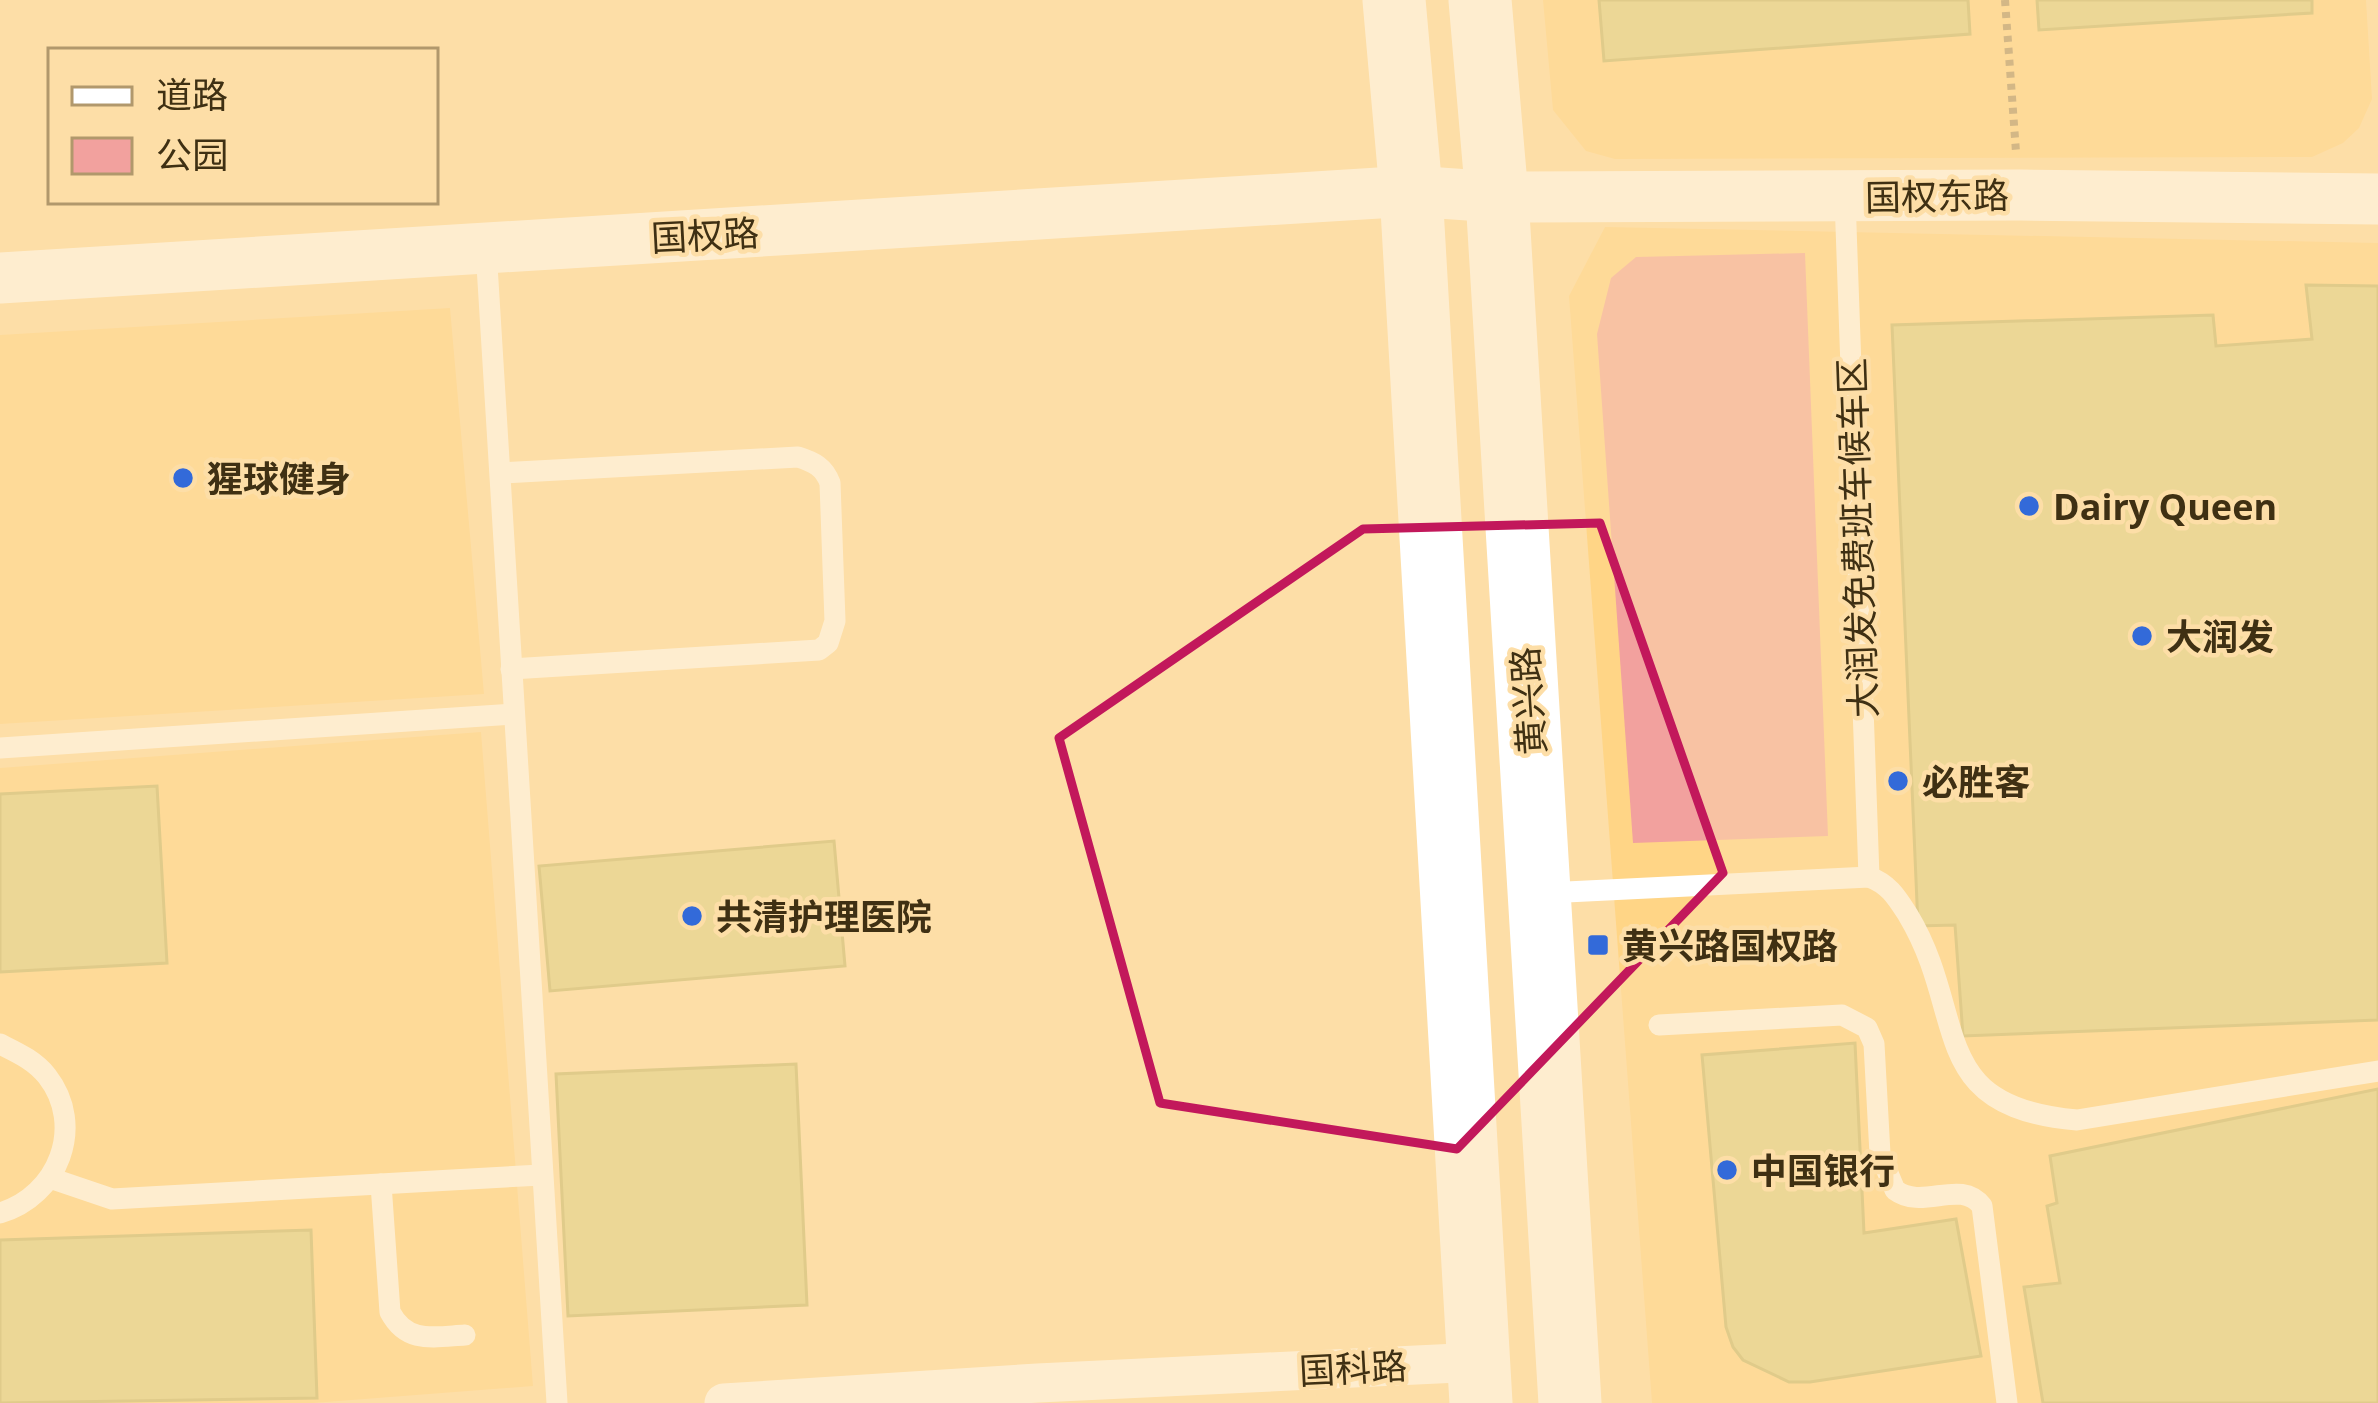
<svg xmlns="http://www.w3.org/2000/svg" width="2378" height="1403" viewBox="0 0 2378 1403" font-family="'Open Sans','Noto Sans SC',sans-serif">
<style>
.built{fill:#ffd586}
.green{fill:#f2a19e}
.building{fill:#d7ce81;stroke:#bcb367;stroke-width:3}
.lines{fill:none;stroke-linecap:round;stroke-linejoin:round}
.path{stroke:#a0885e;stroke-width:8;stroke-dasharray:6 6;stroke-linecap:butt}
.service{stroke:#fff;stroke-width:21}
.minor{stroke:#fff;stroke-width:39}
.tertiary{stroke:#fff;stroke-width:51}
.primary{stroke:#fff;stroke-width:63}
.marked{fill:none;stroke:#c2185b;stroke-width:9;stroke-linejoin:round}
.poi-dot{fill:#336ad9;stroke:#fddea7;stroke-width:4.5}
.labels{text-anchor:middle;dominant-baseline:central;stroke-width:9;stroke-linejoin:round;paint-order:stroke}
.street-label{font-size:36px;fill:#3f3013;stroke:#fddea7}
.poi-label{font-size:36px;font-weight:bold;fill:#3f3013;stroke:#fddea7;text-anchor:start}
</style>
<rect width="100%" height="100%" fill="#fddea7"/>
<!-- built -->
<g class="built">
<polygon points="1543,0 2366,0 2372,99 2359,128 2343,143 2312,157 1615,159 1586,151 1553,110"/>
<polygon points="1605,227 2378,243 2378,1403 1652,1403 1569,296"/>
<polygon points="450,308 484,694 0,724 0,335"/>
<polygon points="481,732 533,1386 313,1403 0,1403 0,768"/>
</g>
<!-- green -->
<polygon class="green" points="1805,253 1828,836 1633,843 1597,334 1611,278 1636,257"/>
<!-- building -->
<g class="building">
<polygon points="1599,0 1968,0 1970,34 1604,61"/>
<polygon points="2037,0 2312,0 2312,13 2039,30"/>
<polygon points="2306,285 2378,286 2378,1020 1963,1036 1955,925 1918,926 1892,325 2213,315 2216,346 2312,339"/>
<polygon points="157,786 167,963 0,972 0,794"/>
<polygon points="834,841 845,966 550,991 539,866"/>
<polygon points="1855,1043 1864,1233 1956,1219 1981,1356 1810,1382 1789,1382 1743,1360 1733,1347 1726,1327 1702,1055"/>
<polygon points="796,1064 807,1305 568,1316 556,1074"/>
<polygon points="2378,1089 2378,1403 2043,1403 2024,1287 2060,1283 2047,1206 2057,1203 2050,1156"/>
<polygon points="311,1230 317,1398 0,1403 0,1240"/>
</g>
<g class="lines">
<!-- path -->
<polyline class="path" points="2005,0 2016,152"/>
<!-- service -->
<g class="service">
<polyline points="1845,198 1869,877"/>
<polyline points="486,249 557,1403"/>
<path d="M501 473 798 457C814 462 824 467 830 483L835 621 828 643 819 650 511 669"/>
<polyline points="0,748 514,714"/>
<path d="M1546 893 1869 877C1889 884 1897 898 1908 915 1969 1016 1924 1107 2077 1120L2378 1071"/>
<path d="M1659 1025 1842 1015 1867 1028 1874 1044 1880 1154 1895 1190C1923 1211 1960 1178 1982 1206L2007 1403"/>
<path d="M0 1044C18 1053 34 1060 47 1076 86 1126 58 1196 0 1213"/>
<polyline points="50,1178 112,1199 541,1175"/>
<path d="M381 1184 390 1312C407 1344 433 1337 465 1335"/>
</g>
<!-- minor -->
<polyline class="minor" points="724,1403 1038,1383 1479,1362"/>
<!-- tertiary -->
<polyline class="tertiary" points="0,278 1411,191 1497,197 2020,195 2378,199"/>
<!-- primary -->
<g class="primary">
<polyline points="1394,0 1411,191 1481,1403"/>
<polyline points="1480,0 1497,197 1570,1403"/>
</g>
</g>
<!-- marked area -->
<path d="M0 0H2378V1403H0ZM1600 523 1723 873 1457 1149 1160 1103 1059 738 1363 529Z" fill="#fddea7" fill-opacity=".55" fill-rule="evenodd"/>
<path class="marked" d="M1600 523 1723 873 1457 1149 1160 1103 1059 738 1363 529Z"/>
<!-- markers -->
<g class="poi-dot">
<circle cx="183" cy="478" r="12"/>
<circle cx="2029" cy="506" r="12"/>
<circle cx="2142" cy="636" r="12"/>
<circle cx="1898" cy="781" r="12"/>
<circle cx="692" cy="916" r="12"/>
<rect x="1586" y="933" width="24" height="24" rx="6"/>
<circle cx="1727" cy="1170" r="12"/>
</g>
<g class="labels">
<!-- street labels -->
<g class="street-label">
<text transform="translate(1937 196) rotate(-1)">国权东路</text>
<text transform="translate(705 235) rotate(-3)">国权路</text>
<text transform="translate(1857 538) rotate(-92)">大润发免费班车候车区</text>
<text transform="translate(1528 701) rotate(-94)">黄兴路</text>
<text transform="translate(1353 1368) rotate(-3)">国科路</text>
</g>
<!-- poi labels -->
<g class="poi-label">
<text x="207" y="478">猩球健身</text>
<text x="2053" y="506">Dairy Queen</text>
<text x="2166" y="636">大润发</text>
<text x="1922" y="781">必胜客</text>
<text x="716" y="916">共清护理医院</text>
<text x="1622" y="945">黄兴路国权路</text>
<text x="1751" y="1170">中国银行</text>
</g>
</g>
<!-- legend -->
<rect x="48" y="48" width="390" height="156" fill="#fddea7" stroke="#b1986c" stroke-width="3"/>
<rect x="72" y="87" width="60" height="18" fill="#ffffff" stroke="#b1986c" stroke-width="3"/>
<text x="156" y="108" font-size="36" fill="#3f3013">道路</text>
<rect x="72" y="138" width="60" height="36" fill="#f2a19e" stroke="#b1986c" stroke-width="3"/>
<text x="156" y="168" font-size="36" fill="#3f3013">公园</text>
</svg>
